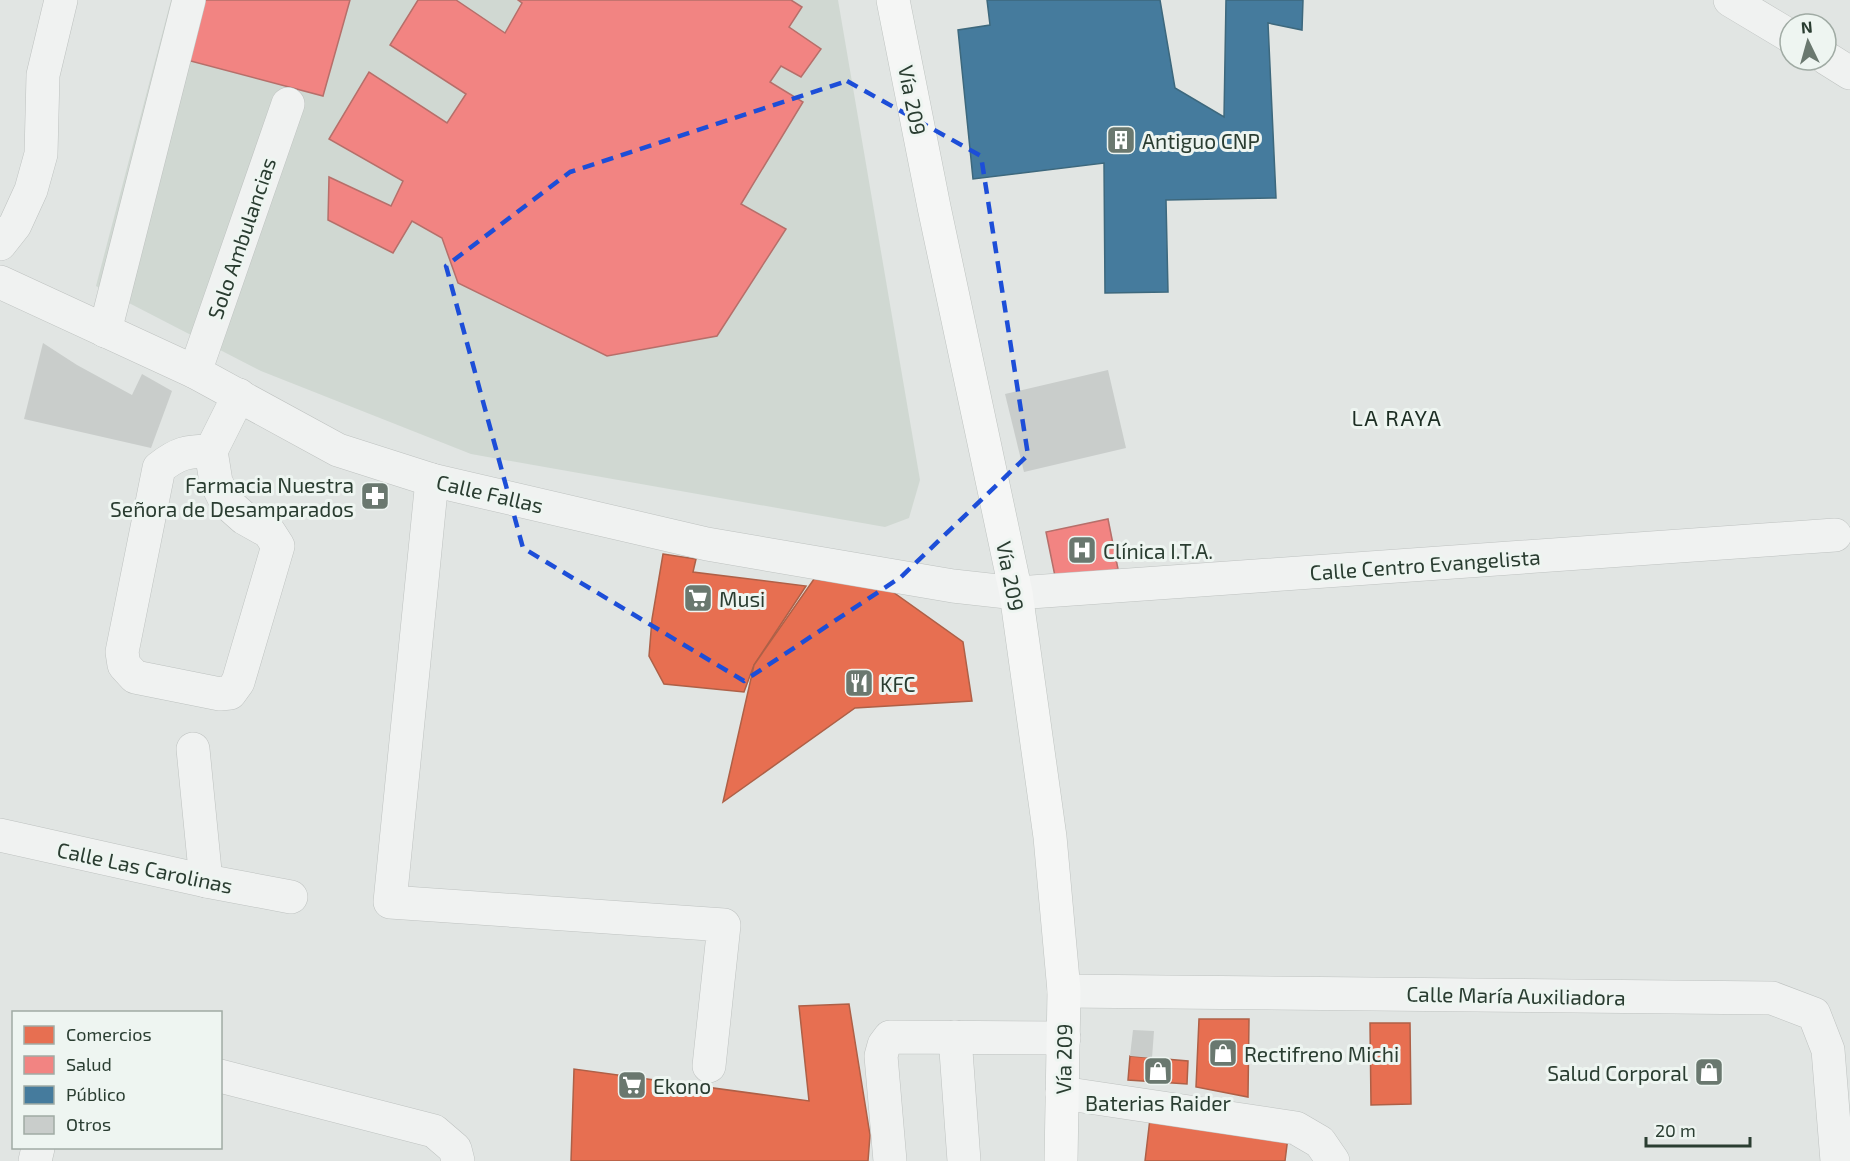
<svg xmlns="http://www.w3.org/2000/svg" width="1850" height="1161" viewBox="0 0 1850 1161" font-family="'Exo 2',sans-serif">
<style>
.built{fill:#d0d8d2}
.shops{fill:#e76f51;stroke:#ae6047;stroke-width:1.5}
.health{fill:#f28482;stroke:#b66f6a;stroke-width:1.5}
.public{fill:#457b9d;stroke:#3d687d;stroke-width:1.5}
.building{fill:#c9cdcb}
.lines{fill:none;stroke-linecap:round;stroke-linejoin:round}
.minor-casing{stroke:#bec2c0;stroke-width:34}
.major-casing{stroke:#bec3c0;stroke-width:34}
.minor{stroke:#f0f2f1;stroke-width:33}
.major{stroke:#f5f6f5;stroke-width:33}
.marked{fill:none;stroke:#1d4ed8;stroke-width:4.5;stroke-dasharray:12 8;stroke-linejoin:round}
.labels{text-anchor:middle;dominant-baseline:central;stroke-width:6;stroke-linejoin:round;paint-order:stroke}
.street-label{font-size:21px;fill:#2a3d31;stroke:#eef5f1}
.poi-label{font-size:21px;fill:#2a3d31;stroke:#eef5f1;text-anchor:start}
.neighbourhood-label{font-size:22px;letter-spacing:1.5px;fill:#1c2d23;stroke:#eef5f1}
</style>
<rect width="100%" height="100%" fill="#e1e5e3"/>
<!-- built -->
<polygon class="built" points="171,0 838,0 920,480 909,518 885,527 471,454 261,371 96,286"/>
<!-- shops -->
<g class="shops">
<polygon points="663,554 696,559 693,572 806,586 754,665 744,692 664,684 649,656 652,619"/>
<polygon points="814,579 890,590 963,642 972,701 855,708 723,802 754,665"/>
<polygon points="849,1004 870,1135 868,1161 571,1161 574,1069 809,1101 799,1006"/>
<polygon points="1199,1019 1249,1019 1248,1097 1196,1087"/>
<polygon points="1370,1023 1410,1023 1411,1104 1371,1105"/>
<polygon points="1130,1056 1188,1061 1187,1084 1128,1080"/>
<polygon points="1151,1110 1289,1129 1285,1161 1145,1161"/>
</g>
<!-- health -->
<g class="health">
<polygon points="197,0 350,0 323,96 183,59"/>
<polygon points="418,0 456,0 505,33 522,3 518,0 791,0 802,7 789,27 821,49 801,77 781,66 770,82 803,102 741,204 786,229 717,336 607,356 458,283 442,238 412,221 393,253 328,220 329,177 391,206 403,181 329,139 369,72 447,123 466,94 390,45"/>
<polygon points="1108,519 1118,569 1056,581 1046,532"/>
</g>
<!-- public -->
<polygon class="public" points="987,0 1160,0 1175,88 1224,117 1226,0 1303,0 1302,30 1268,23 1276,198 1166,200 1168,292 1105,293 1104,163 973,179 958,30 990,25"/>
<!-- building -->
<g class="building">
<polygon points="43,343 77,365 132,395 142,374 172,391 151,448 24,419"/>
<polygon points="1108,370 1126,448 1024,472 1005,394"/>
<polygon points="1133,1030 1154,1031 1152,1058 1130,1056"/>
</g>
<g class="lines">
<!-- minor casing -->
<g class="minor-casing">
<g id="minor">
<polyline points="1730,0 1790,36"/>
<polyline points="1826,58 1850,73"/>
<polyline points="0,244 15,225 31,190 41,154 43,75 61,0"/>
<polyline points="0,282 195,372 338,450 432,480 707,544 953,586 1016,593 1835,535"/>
<polyline points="105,331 189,0"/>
<polyline points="195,372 288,104"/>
<path d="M211 451C187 451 178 453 159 468L122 652 124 665 135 677 220 694 230 693 238 682 278 546 269 532 244 518 226 502 216 482 211 451 239 395"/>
<polyline points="432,480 390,902 724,925 709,1066"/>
<polyline points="193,749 206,881"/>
<polyline points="0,835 206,881 291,897"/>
<polyline points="1064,991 1772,998 1814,1014 1828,1050 1837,1161"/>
<polyline points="955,1037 964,1161"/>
<polyline points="220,1076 434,1131 455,1149 458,1161"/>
<polyline points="1062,1093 1296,1128 1320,1142 1333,1161"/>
<polyline points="35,1161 38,1148"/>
<polyline points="890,1161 881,1056 884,1045 890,1037 1064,1038"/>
</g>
</g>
<!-- major casing -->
<g class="major-casing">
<polyline id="major" points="893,0 934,207 1016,593 1050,837 1064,991 1061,1161"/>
</g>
<!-- minor -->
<use href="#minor" class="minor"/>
<!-- major -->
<use href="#major" class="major"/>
</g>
<!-- marked area -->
<path class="marked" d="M847 81 981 156 1028 455 901 577 744 681 523 548 446 266 570 172Z"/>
<!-- icons -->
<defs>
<g id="building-square" transform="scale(1.5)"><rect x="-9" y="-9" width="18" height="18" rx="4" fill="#6a786f" stroke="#eef5f1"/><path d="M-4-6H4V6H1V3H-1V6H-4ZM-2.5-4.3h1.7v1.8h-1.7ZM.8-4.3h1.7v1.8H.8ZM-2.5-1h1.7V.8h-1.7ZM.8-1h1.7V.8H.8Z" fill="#fff"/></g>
<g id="pharmacy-square" transform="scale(1.5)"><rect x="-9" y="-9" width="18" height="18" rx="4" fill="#6a786f" stroke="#eef5f1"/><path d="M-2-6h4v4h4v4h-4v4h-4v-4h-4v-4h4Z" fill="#fff"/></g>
<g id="hospital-square" transform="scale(1.5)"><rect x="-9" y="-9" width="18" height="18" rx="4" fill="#6a786f" stroke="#eef5f1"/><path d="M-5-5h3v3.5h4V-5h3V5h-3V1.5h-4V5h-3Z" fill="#fff"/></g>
<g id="supermarket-square" transform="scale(1.5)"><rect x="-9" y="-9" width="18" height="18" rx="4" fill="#6a786f" stroke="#eef5f1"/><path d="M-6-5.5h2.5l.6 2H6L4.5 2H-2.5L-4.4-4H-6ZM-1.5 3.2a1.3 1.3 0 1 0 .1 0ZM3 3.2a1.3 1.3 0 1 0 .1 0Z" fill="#fff"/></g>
<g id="restaurant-square" transform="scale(1.5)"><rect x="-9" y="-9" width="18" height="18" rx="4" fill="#6a786f" stroke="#eef5f1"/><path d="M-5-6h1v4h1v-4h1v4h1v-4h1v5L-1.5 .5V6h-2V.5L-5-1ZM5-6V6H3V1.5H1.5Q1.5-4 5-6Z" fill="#fff"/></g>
<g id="shop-square" transform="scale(1.5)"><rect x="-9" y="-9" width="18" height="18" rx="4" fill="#6a786f" stroke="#eef5f1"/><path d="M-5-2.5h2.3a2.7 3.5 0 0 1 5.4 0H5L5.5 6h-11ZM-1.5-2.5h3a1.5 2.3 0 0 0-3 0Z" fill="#fff"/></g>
</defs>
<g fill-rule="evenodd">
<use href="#building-square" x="1121" y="140"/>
<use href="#pharmacy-square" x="375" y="496"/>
<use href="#hospital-square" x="1082" y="550"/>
<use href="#supermarket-square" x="698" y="598"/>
<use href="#restaurant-square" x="859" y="683"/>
<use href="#shop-square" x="1223" y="1053"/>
<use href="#shop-square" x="1158" y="1071"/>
<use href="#shop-square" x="1709" y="1072"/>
<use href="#supermarket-square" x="632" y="1085"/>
</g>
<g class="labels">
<!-- street labels -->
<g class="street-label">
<text transform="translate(913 100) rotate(79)">Vía 209</text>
<text transform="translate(241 238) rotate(-71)">Solo Ambulancias</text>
<text transform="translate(490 493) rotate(13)">Calle Fallas</text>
<text transform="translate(1425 564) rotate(-4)">Calle Centro Evangelista</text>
<text transform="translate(1011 576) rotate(79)">Vía 209</text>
<text transform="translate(145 867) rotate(12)">Calle Las Carolinas</text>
<text transform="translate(1516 995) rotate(1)">Calle María Auxiliadora</text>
<text transform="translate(1063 1059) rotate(-89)">Vía 209</text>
</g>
<!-- poi labels -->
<g class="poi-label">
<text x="1142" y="140">Antiguo CNP</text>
<text x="354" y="484" text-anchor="end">Farmacia Nuestra<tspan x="354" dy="24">Señora de Desamparados</tspan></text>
<text x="1103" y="550">Clínica I.T.A.</text>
<text x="719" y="598">Musi</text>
<text x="880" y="683">KFC</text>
<text x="1244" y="1053">Rectifreno Michi</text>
<text x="1688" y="1072" text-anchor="end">Salud Corporal</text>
<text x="653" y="1085">Ekono</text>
<text x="1158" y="1102" text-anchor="middle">Baterias Raider</text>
</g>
<!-- neighbourhood labels -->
<g class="neighbourhood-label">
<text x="1397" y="417">LA RAYA</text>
</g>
</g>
<!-- legend -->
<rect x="12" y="1011" width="210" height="138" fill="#eef5f1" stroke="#a0aba4" stroke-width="1.5"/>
<rect x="24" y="1026" width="30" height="18" fill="#e76f51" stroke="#a0aba4" stroke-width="1.5"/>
<text x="66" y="1041" font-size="18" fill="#2a3d31">Comercios</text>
<rect x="24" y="1056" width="30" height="18" fill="#f28482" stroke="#a0aba4" stroke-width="1.5"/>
<text x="66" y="1071" font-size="18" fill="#2a3d31">Salud</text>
<rect x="24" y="1086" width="30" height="18" fill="#457b9d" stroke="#a0aba4" stroke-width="1.5"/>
<text x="66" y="1101" font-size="18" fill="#2a3d31">Público</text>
<rect x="24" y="1116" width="30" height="18" fill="#c9cdcb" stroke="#a0aba4" stroke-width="1.5"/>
<text x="66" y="1131" font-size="18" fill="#2a3d31">Otros</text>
<!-- north arrow -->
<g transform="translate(1808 42) rotate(355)"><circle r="28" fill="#eef5f1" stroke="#a0aba4" stroke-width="1.5"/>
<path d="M0-4.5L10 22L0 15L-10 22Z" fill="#6a786f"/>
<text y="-9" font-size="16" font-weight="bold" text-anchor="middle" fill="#2a3d31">N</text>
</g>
<!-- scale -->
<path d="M1646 1137v9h104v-9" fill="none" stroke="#2a3d31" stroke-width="3"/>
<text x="1655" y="1137" font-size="18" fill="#2a3d31" stroke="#eef5f1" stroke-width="4.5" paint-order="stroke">20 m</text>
</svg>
